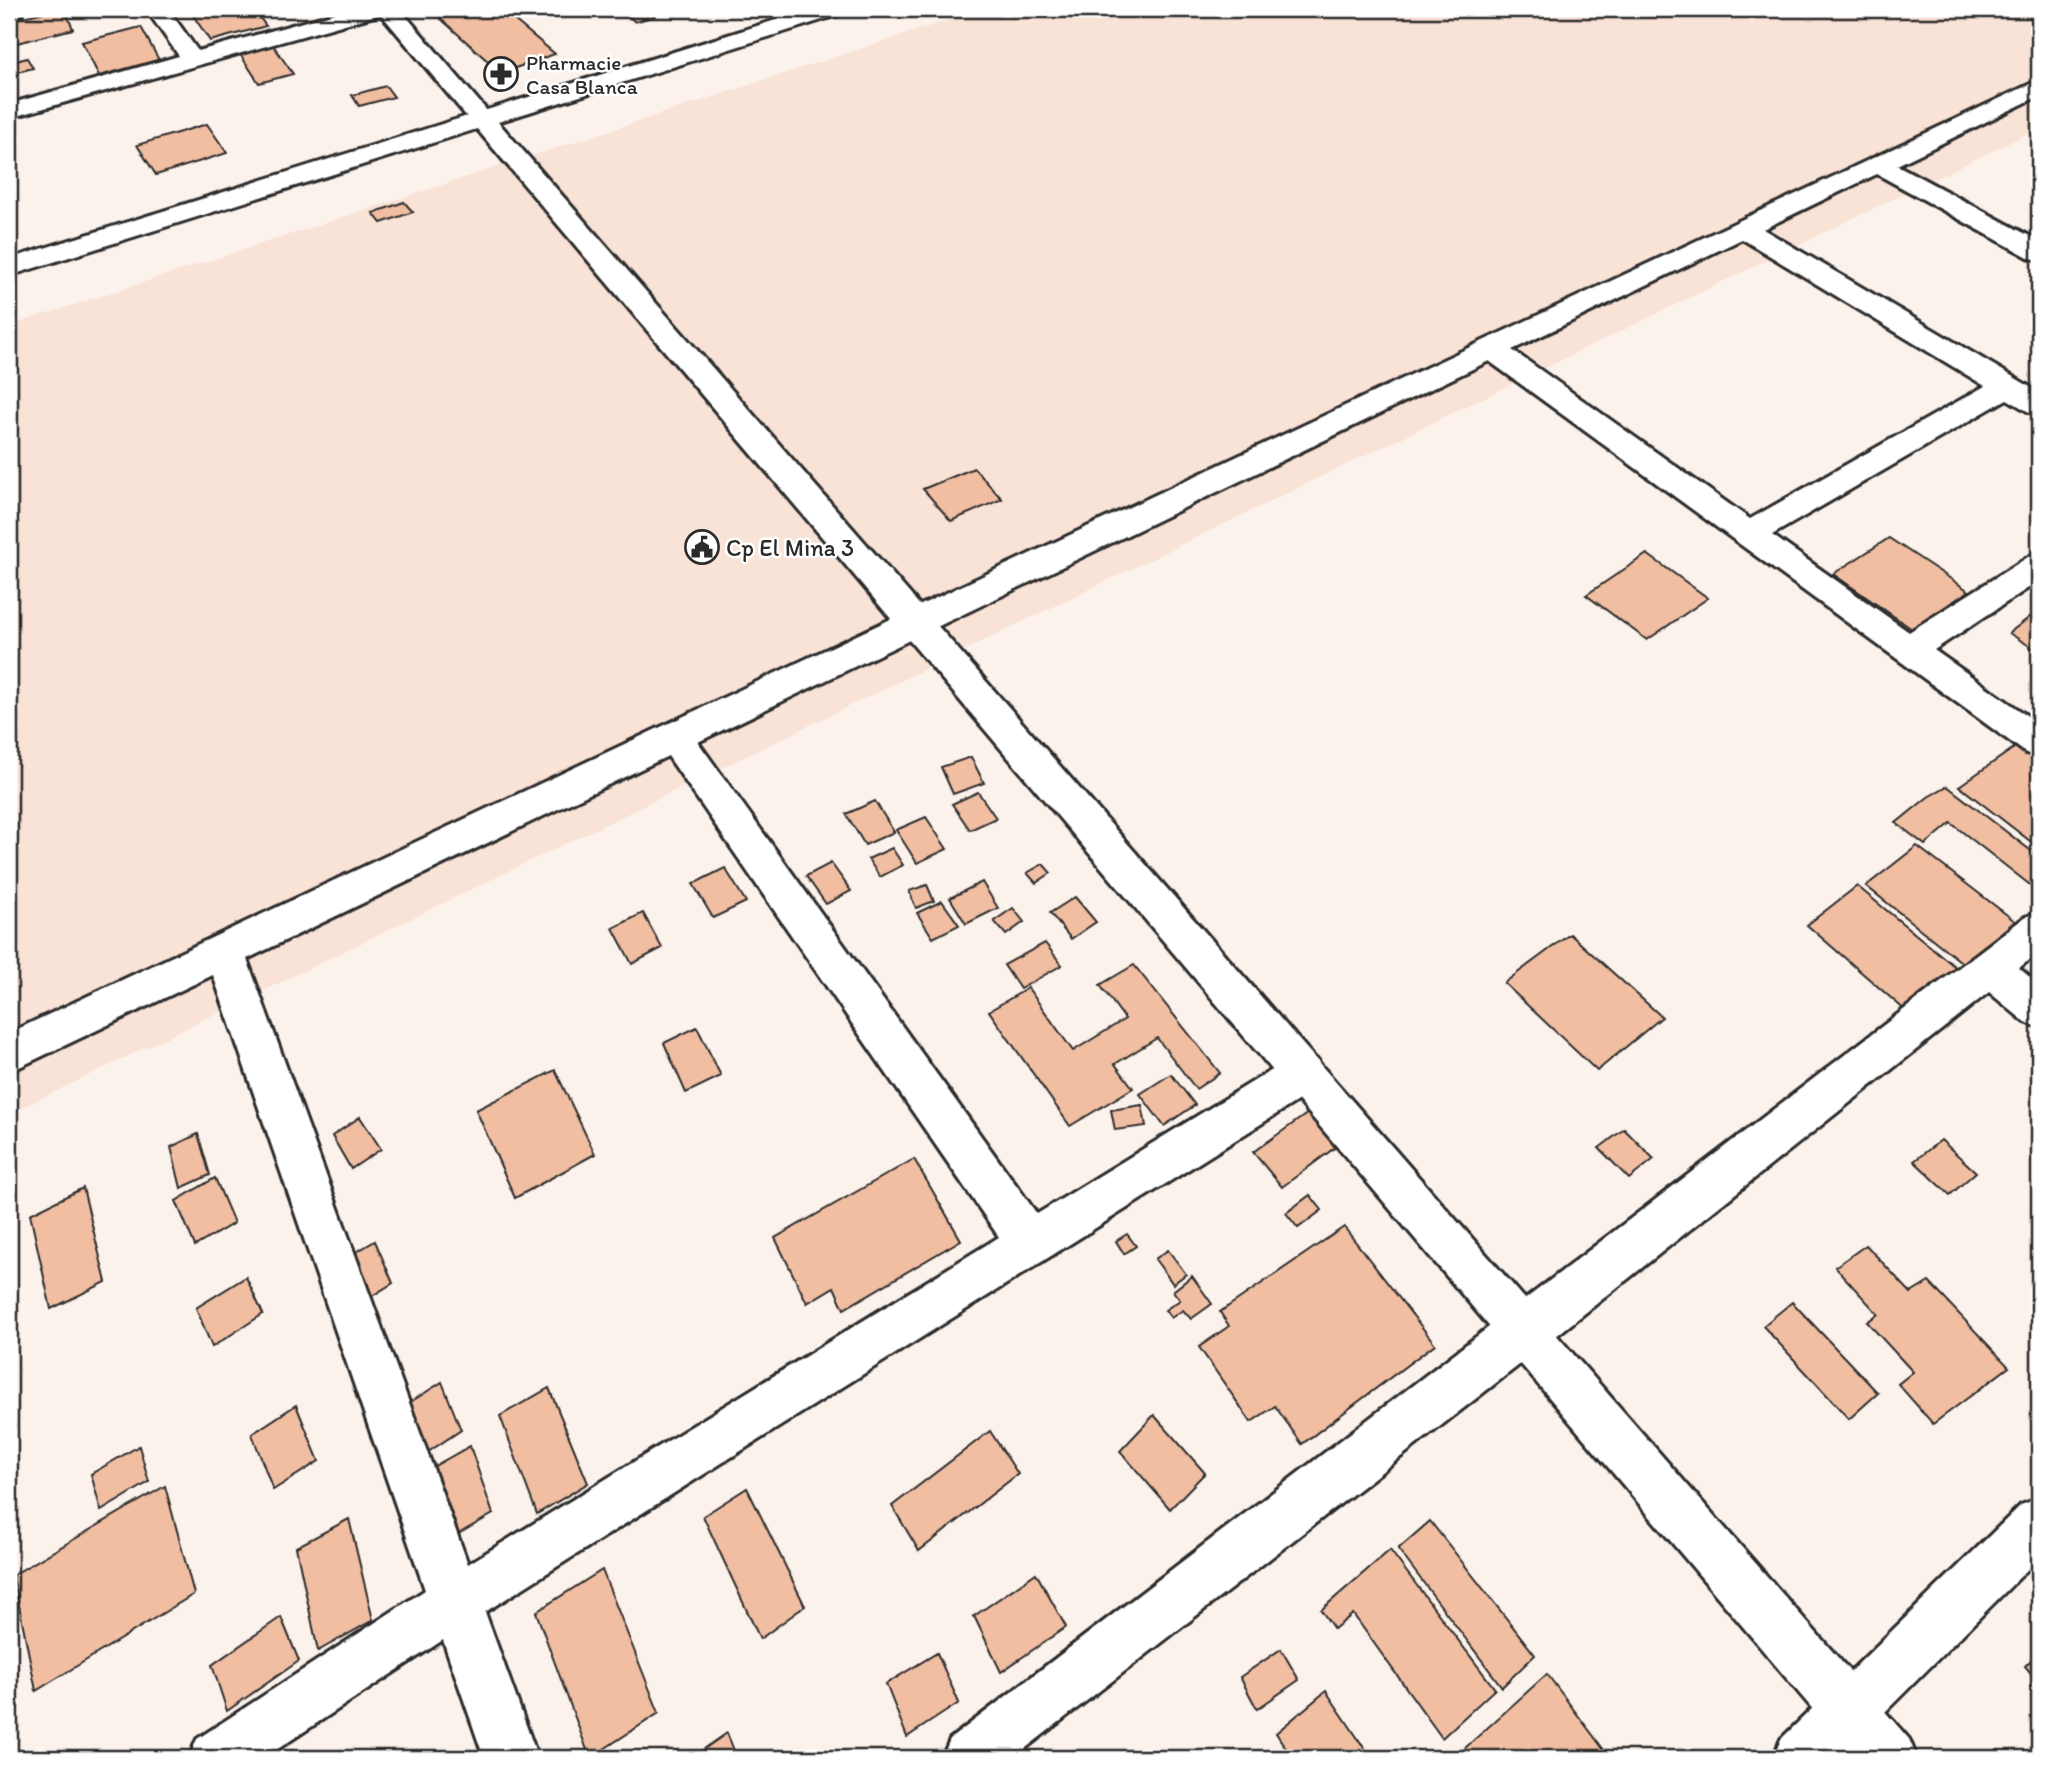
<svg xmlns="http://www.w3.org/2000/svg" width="2048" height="1767" viewBox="0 0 2048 1767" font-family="Itim,sans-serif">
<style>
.built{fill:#f9e2d6}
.building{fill:#f1bea2;stroke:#2b2b2b;stroke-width:2}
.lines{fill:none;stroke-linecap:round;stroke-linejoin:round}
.minor-casing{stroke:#2b2b2b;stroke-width:6}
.tertiary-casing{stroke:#2b2b2b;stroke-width:6}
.minor{fill:#fff;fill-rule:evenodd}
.tertiary{fill:#fff;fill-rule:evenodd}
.labels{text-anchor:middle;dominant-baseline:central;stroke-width:5;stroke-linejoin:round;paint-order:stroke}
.far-poi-label{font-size:21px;fill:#2b2b2b;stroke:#fff;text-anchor:start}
.poi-label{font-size:24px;fill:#2b2b2b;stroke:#fff;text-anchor:start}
</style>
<rect width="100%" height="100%" fill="#fcf2ec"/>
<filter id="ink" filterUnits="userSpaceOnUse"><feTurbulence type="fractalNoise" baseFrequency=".0143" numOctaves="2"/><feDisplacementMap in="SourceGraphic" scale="14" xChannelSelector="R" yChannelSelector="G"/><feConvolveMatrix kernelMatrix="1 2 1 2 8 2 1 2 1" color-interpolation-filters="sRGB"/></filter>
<g filter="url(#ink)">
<!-- built -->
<polygon class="built" points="983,9 2039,9 2039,128 9,1114 9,326"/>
<!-- building -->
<g class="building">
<polygon points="58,9 65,9 73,29 9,45 9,20"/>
<polygon points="204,9 253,9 266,26 210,41 191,12"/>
<polygon points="430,9 501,9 555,54 501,73"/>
<polygon points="647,9 655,16 635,22 626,14"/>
<polygon points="141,27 159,60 99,76 82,42"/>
<polygon points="273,45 293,74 259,83 240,54"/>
<polygon points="27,58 33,68 10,74 9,63"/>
<polygon points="386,86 394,97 359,106 352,95"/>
<polygon points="207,124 227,153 156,175 137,145"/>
<polygon points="404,202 413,212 381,223 373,213"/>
<polygon points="974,468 1002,499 951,521 923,489"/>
<polygon points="1889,538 1969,591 1912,629 1833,574"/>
<polygon points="1647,554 1708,598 1647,640 1586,595"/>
<polygon points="2039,610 2039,652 2009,633"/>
<polygon points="2017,746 2039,762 2039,848 1959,786"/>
<polygon points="971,757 984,783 953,794 941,767"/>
<polygon points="1947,786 2039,857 2039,892 1951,823 1925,845 1896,823 1928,797"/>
<polygon points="978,792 996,818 970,830 952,804"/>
<polygon points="875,801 894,832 865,845 846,814"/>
<polygon points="926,817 947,849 917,863 896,830"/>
<polygon points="1917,846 2015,921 1965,965 1866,886"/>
<polygon points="892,848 903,865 880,877 868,859"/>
<polygon points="831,863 851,891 826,904 806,876"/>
<polygon points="1043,864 1051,873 1036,883 1027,873"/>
<polygon points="725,868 746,902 713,918 693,884"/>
<polygon points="982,882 998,908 966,924 950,898"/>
<polygon points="927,885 934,901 916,908 909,891"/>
<polygon points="1857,886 1959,970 1907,1012 1807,925"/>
<polygon points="1075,897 1096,922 1071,939 1050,913"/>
<polygon points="942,901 959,925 933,938 917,913"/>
<polygon points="1013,908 1024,922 1006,935 994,921"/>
<polygon points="643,913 662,948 632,964 613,928"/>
<polygon points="1570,934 1662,1017 1597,1071 1504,983"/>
<polygon points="1045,943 1062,965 1020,989 1004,965"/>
<polygon points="1134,965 1220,1073 1196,1089 1157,1038 1115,1064 1133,1088 1070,1126 989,1011 1028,988 1073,1051 1125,1019 1100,985"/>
<polygon points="697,1027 721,1076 686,1093 664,1043"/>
<polygon points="555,1070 595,1154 515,1198 476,1110"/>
<polygon points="1171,1074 1195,1105 1164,1126 1140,1094"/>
<polygon points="1142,1105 1146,1126 1115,1130 1111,1110"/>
<polygon points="1308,1113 1337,1146 1282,1187 1253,1152"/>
<polygon points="360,1117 381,1149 351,1169 332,1136"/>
<polygon points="1624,1129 1654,1159 1629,1179 1599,1148"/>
<polygon points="198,1134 210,1175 181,1188 171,1147"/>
<polygon points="1941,1140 1976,1172 1950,1195 1914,1161"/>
<polygon points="914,1159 961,1240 844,1309 834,1287 807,1303 775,1238"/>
<polygon points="215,1178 234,1223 195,1246 176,1201"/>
<polygon points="83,1188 106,1282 51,1309 30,1214"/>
<polygon points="1310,1195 1322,1210 1298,1228 1286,1213"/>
<polygon points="1344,1227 1435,1344 1302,1444 1275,1406 1251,1422 1199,1347 1229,1326 1220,1312"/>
<polygon points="1127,1234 1136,1246 1124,1254 1116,1241"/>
<polygon points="375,1241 393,1283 359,1304 341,1261"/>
<polygon points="1866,1245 1911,1293 1929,1282 2009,1367 1933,1424 1898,1384 1913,1372 1867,1322 1878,1314 1835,1267"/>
<polygon points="1168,1250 1186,1274 1173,1284 1155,1259"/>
<polygon points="1192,1276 1212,1304 1191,1319 1183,1310 1171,1318 1165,1310 1180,1300 1173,1291"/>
<polygon points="246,1277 263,1314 212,1347 196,1308"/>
<polygon points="1792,1302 1878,1393 1849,1419 1763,1326"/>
<polygon points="442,1382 461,1430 428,1452 409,1403"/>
<polygon points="549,1388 588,1483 537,1514 500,1416"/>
<polygon points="296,1405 319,1461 273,1490 252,1434"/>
<polygon points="1154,1415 1205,1473 1170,1509 1120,1451"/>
<polygon points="990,1431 1018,1474 919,1551 892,1506"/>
<polygon points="139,1446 149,1482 101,1511 91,1474"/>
<polygon points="470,1446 493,1514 453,1537 431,1468"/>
<polygon points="165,1486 194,1594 36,1691 13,1575"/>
<polygon points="747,1488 805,1606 760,1639 703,1516"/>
<polygon points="349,1519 373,1620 318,1651 296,1547"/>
<polygon points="1430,1521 1535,1655 1502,1687 1398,1549"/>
<polygon points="1390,1550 1495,1689 1442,1738 1353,1614 1334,1629 1321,1610"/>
<polygon points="602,1570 659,1713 590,1758 536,1612"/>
<polygon points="1036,1573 1066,1627 1001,1672 974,1616"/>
<polygon points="281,1617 299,1661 227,1711 212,1665"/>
<polygon points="1281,1649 1299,1680 1257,1709 1240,1677"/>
<polygon points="2039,1652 2039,1683 2025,1666"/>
<polygon points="937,1653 959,1703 907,1737 886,1684"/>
<polygon points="1547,1674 1610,1758 1454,1758"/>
<polygon points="1326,1691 1371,1758 1292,1758 1276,1733"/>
<polygon points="727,1733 737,1758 691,1758"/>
</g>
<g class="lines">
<!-- minor casing -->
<g class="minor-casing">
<g id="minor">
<polygon points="9,9 25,9 22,14 9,17"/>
<polygon points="146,9 168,9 198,51 350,9 400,9 494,119 491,124 482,126 473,124 381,14 9,118 9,104 179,56"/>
<path d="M2039 80V96L1897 165 2039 241V260L2030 258 1877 174 1763 229 2039 392V415L2029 412 2007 399 1772 535 1909 632 2028 557 2039 553V581L1934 650 2039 724V757L2026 753 1489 361 698 742 1037 1214 1288 1060 1303 1054 1318 1060 1324 1074 1318 1088 485 1612 538 1758H484L443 1640 264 1758H189L197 1739 425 1590 213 975 9 1072V1033ZM1742 239 1985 386 1750 519 1512 350ZM668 756 999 1237 468 1564 247 959Z"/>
<polygon points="2039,912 2039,952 2019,968 2039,985 2039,1027 2025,1022 1989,992 1541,1348 1013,1758 942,1758 950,1739 2025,917"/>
<polygon points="2039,1498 2039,1558 1839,1758 1773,1758 1781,1739 2021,1505"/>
</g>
</g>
<!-- tertiary casing -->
<g class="tertiary-casing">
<polygon id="tertiary" points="811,9 844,9 841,14 498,122 1909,1739 1917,1758 1854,1758 477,129 9,276 9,259"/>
</g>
<!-- minor -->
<use href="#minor" class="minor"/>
<!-- tertiary -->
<use href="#tertiary" class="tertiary"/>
</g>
</g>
<!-- icons -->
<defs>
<g id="pharmacy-ring" transform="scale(1.75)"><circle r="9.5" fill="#fff" stroke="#2b2b2b" stroke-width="1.5"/><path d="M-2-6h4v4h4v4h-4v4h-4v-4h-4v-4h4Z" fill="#2b2b2b"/></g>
<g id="civic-ring" transform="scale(1.75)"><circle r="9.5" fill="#fff" stroke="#2b2b2b" stroke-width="1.5"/><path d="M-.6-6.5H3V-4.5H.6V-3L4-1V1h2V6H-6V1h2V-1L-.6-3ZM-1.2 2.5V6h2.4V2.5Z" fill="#2b2b2b"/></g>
</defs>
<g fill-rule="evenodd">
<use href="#pharmacy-ring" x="501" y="74"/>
<use href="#civic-ring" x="702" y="547"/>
</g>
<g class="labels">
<!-- far-poi labels -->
<g class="far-poi-label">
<text x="526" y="62">Pharmacie<tspan x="526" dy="24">Casa Blanca</tspan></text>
</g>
<!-- poi labels -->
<g class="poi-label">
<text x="726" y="547">Cp El Mina 3</text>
</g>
</g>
<!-- margin -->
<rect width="2048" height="1767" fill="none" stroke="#fff" stroke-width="35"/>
<rect x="18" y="18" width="2013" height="1732" fill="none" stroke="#2b2b2b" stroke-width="2.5" filter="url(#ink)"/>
</svg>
